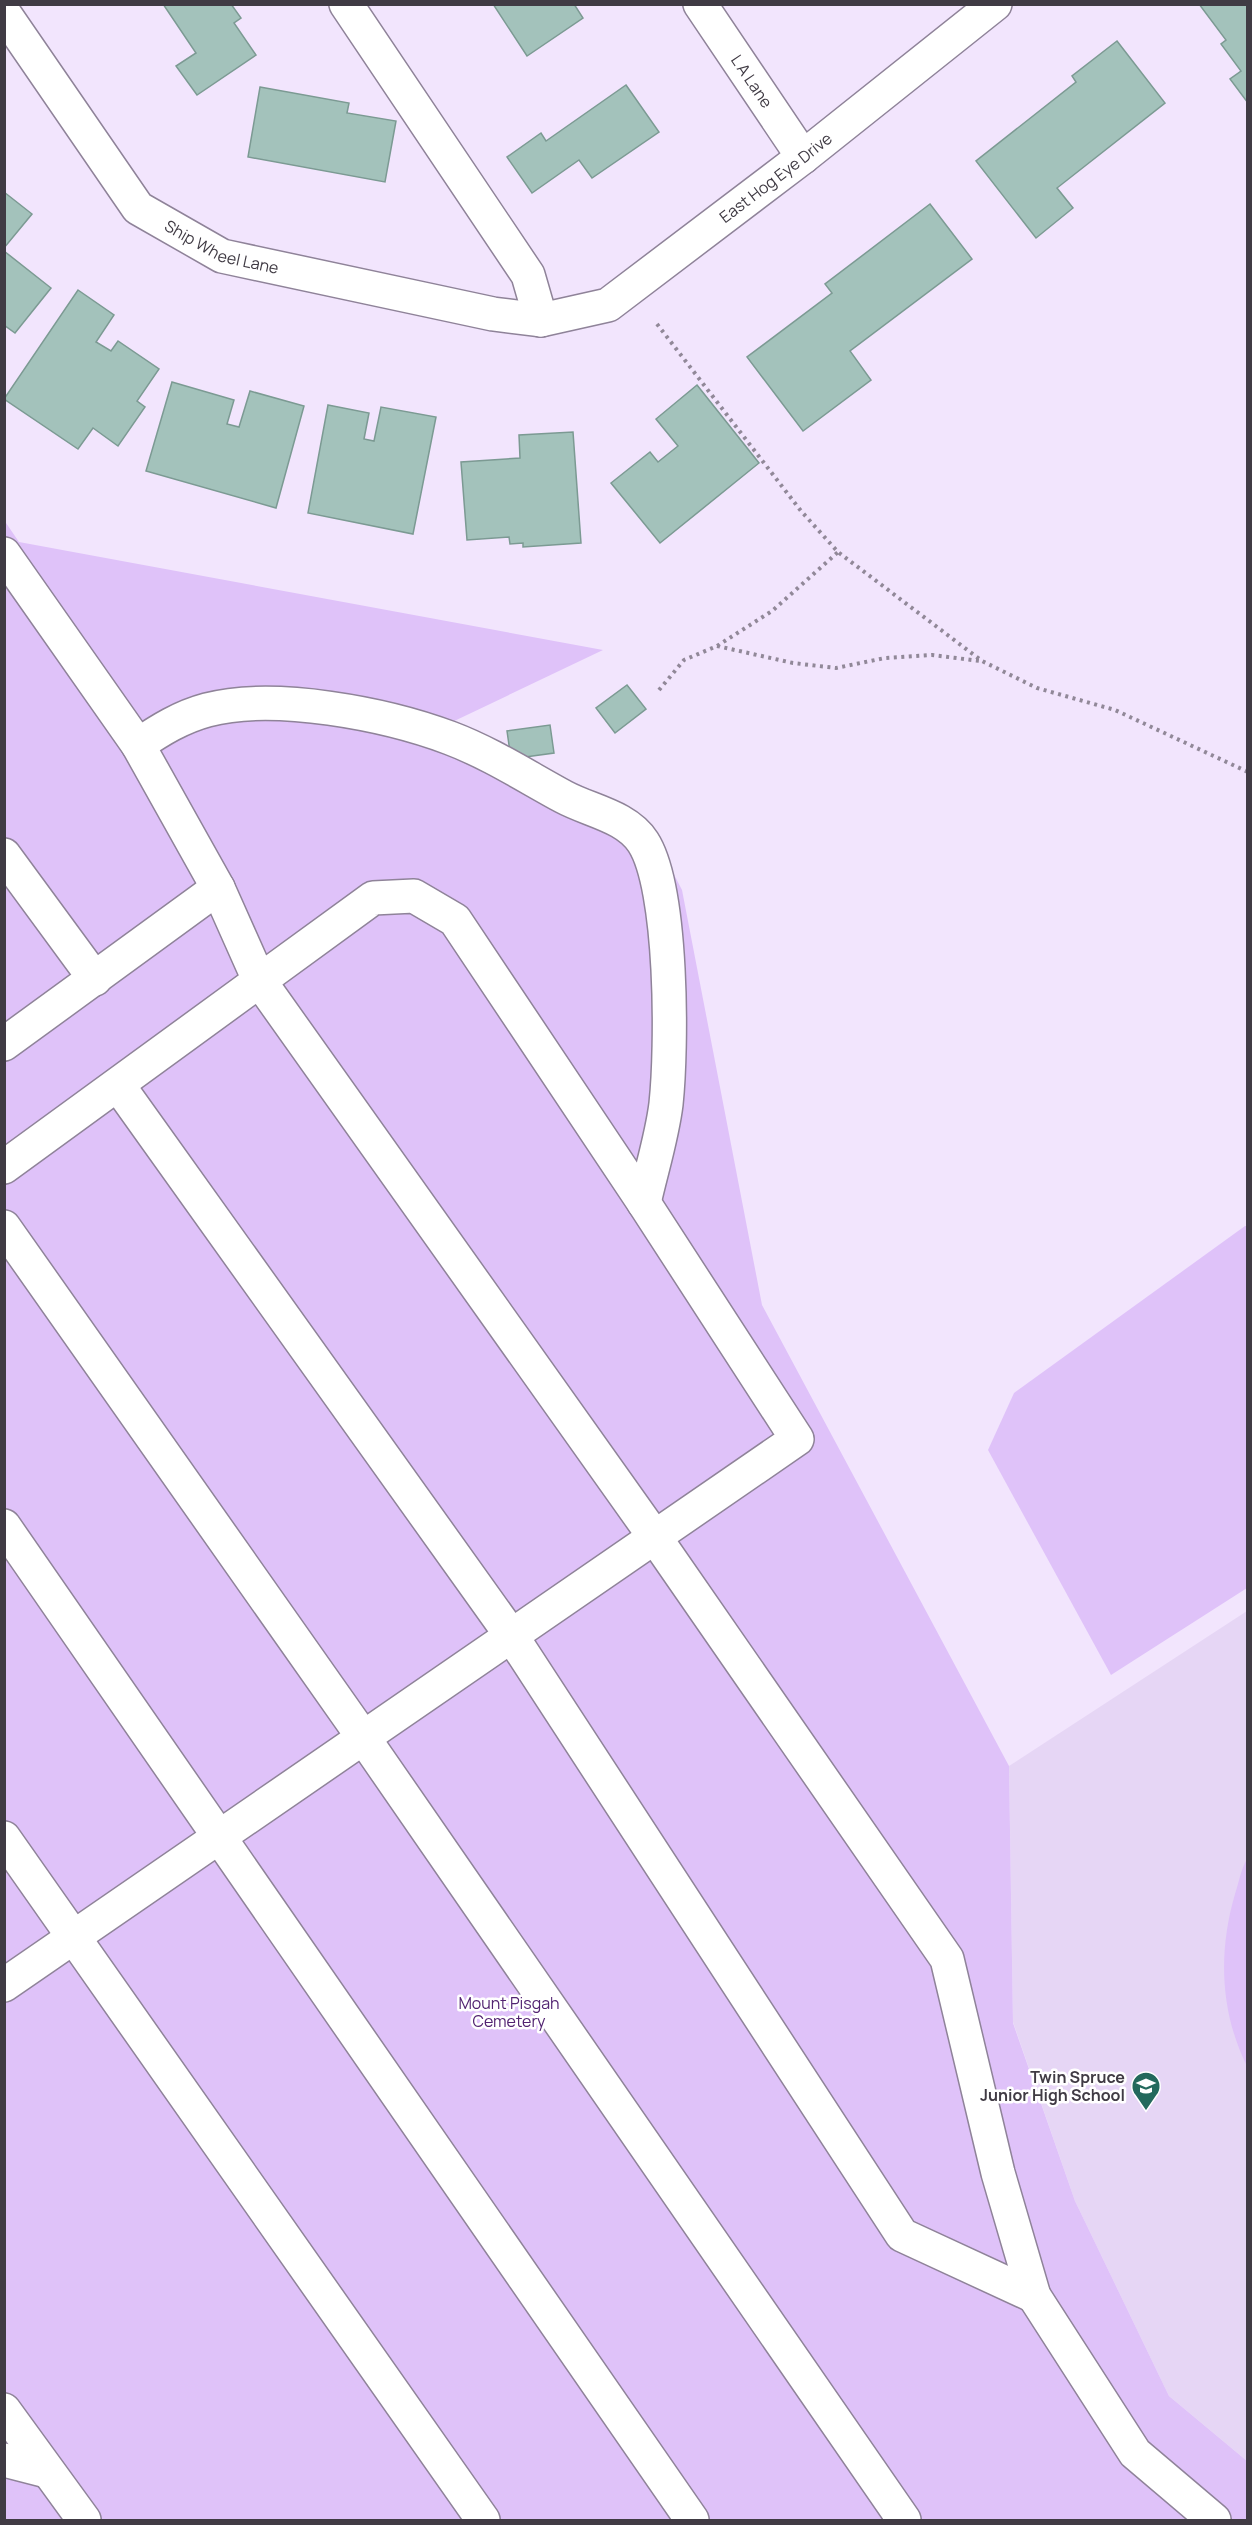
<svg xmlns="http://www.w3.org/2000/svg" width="1252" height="2525" viewBox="0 0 1252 2525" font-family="Manrope,sans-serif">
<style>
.built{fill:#e6d6f5}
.green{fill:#dfc2f9}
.building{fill:#a3c2bb;stroke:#7c9a93;stroke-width:1.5}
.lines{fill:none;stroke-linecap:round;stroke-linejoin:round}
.minor-casing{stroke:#8f8399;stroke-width:36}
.path{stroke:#918898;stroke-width:4;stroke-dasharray:3 4.5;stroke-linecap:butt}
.minor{stroke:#fff;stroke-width:33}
.labels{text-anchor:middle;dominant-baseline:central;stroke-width:5;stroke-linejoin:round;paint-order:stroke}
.street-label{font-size:16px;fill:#403b44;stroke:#fff}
.park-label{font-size:16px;fill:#522371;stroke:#fff}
.poi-label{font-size:16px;font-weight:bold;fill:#403b44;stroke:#fff;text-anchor:end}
</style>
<rect width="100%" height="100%" fill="#f2e5fd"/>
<!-- built -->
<polygon class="built" points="1247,1611 1247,2461 1169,2396 1075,2201 1013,2022 1009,1766"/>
<!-- green -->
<g class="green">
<polygon points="4,520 19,542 603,650 448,724 624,805 650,828 682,890 762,1305 1009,1766 1013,2023 1075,2201 1169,2396 1247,2461 1247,2520 5,2520"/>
<polygon points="1245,1226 1247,1226 1247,1588 1111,1675 988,1450 1014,1393"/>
<path d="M1247 1859V2066C1220 2012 1218 1952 1235 1894 1239 1882 1241 1869 1247 1859Z"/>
</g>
<!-- building -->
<g class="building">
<polygon points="163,4 231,4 241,18 234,23 256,55 197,95 176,66 196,53"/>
<polygon points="493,4 574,4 583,18 527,56"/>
<polygon points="1199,4 1248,4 1248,103 1230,79 1241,71 1221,44 1226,40"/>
<polygon points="1117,41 1165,103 1057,188 1073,208 1036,238 976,161 1076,82 1072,76"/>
<polygon points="626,85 659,132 592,178 579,160 532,193 507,157 541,133 546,141"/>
<polygon points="260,87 349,103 347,113 396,121 385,182 248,157"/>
<polygon points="4,192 32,214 4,248"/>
<polygon points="930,204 972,259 850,351 871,380 803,431 747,357 832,293 825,284"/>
<polygon points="4,251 51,288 15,333 4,325"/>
<polygon points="78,290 114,315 96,342 111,351 118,341 159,369 137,401 145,407 118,446 93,428 78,449 4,399"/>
<polygon points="172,382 234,400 227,424 239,427 250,391 304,406 276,508 146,471"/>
<polygon points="697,385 759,463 660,543 611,483 650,452 658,462 678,446 656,419"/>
<polygon points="328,405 369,413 364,439 374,441 381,407 436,417 413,534 308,513"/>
<polygon points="573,432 581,543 523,547 523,543 510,544 509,537 467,540 461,462 520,458 519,435"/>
<polygon points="627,685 646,709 615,733 596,708"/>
<polygon points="550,725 554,753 511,759 507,731"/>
</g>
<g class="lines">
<!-- minor casing -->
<g class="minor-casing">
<g id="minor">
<polyline points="346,4 528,275 541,320"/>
<path id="s1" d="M700 4 803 157"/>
<path id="s2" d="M4 13 138 208 222 256 493 314 541 320 608 305 803 157 995 4"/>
<polyline points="4,554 138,745 218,888 259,980 654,1536 947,1959 998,2173 1034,2296 1135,2453 1214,2520"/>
<path d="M138 745C160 730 181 717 207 710 274 692 386 714 450 738 490 753 527 777 564 797 590 811 626 816 643 842 673 888 672 1048 666 1104 662 1137 651 1171 644 1203"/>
<polyline points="4,855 95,979"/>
<polyline points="4,1044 218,888"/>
<polyline points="118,1085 511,1635 902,2235 1034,2296"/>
<polyline points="4,1167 373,898 414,896 455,920 644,1203 797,1439 4,1985"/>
<polyline points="4,1227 363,1737 904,2520"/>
<polyline points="4,1526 692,2520"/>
<polyline points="4,1838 483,2520"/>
<polyline points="4,2410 84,2520"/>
<polyline points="4,2460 47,2471"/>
</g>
</g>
<!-- path -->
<g class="path">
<polyline points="657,324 801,511 838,552 982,661 1037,688 1115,710 1248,772"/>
<polyline points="717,646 793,663 836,668 885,658 932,655 980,661"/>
<polyline points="659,690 684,660 717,646 772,611 838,552"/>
</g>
<!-- minor -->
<use href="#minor" class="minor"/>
</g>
<!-- icons -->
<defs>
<g id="school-pin" transform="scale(1.5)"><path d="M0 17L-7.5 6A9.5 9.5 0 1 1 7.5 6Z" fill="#23695c" stroke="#fff"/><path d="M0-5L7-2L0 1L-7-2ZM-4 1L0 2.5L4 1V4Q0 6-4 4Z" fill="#fff"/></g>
</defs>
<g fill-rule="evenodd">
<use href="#school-pin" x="1146" y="2086"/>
</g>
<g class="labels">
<!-- street labels -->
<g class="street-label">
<text stroke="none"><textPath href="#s1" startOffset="93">L A Lane</textPath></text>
<text stroke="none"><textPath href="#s2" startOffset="938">East Hog Eye Drive</textPath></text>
<text stroke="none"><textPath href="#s2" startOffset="330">Ship Wheel Lane</textPath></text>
</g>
<!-- park labels -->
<g class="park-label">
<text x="509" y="2003">Mount Pisgah<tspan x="509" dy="18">Cemetery</tspan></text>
</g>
<!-- poi labels -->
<g class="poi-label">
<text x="1125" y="2077">Twin Spruce<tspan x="1125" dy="18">Junior High School</tspan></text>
</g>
</g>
<!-- border -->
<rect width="1252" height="2525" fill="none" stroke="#403b44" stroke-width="12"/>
</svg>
